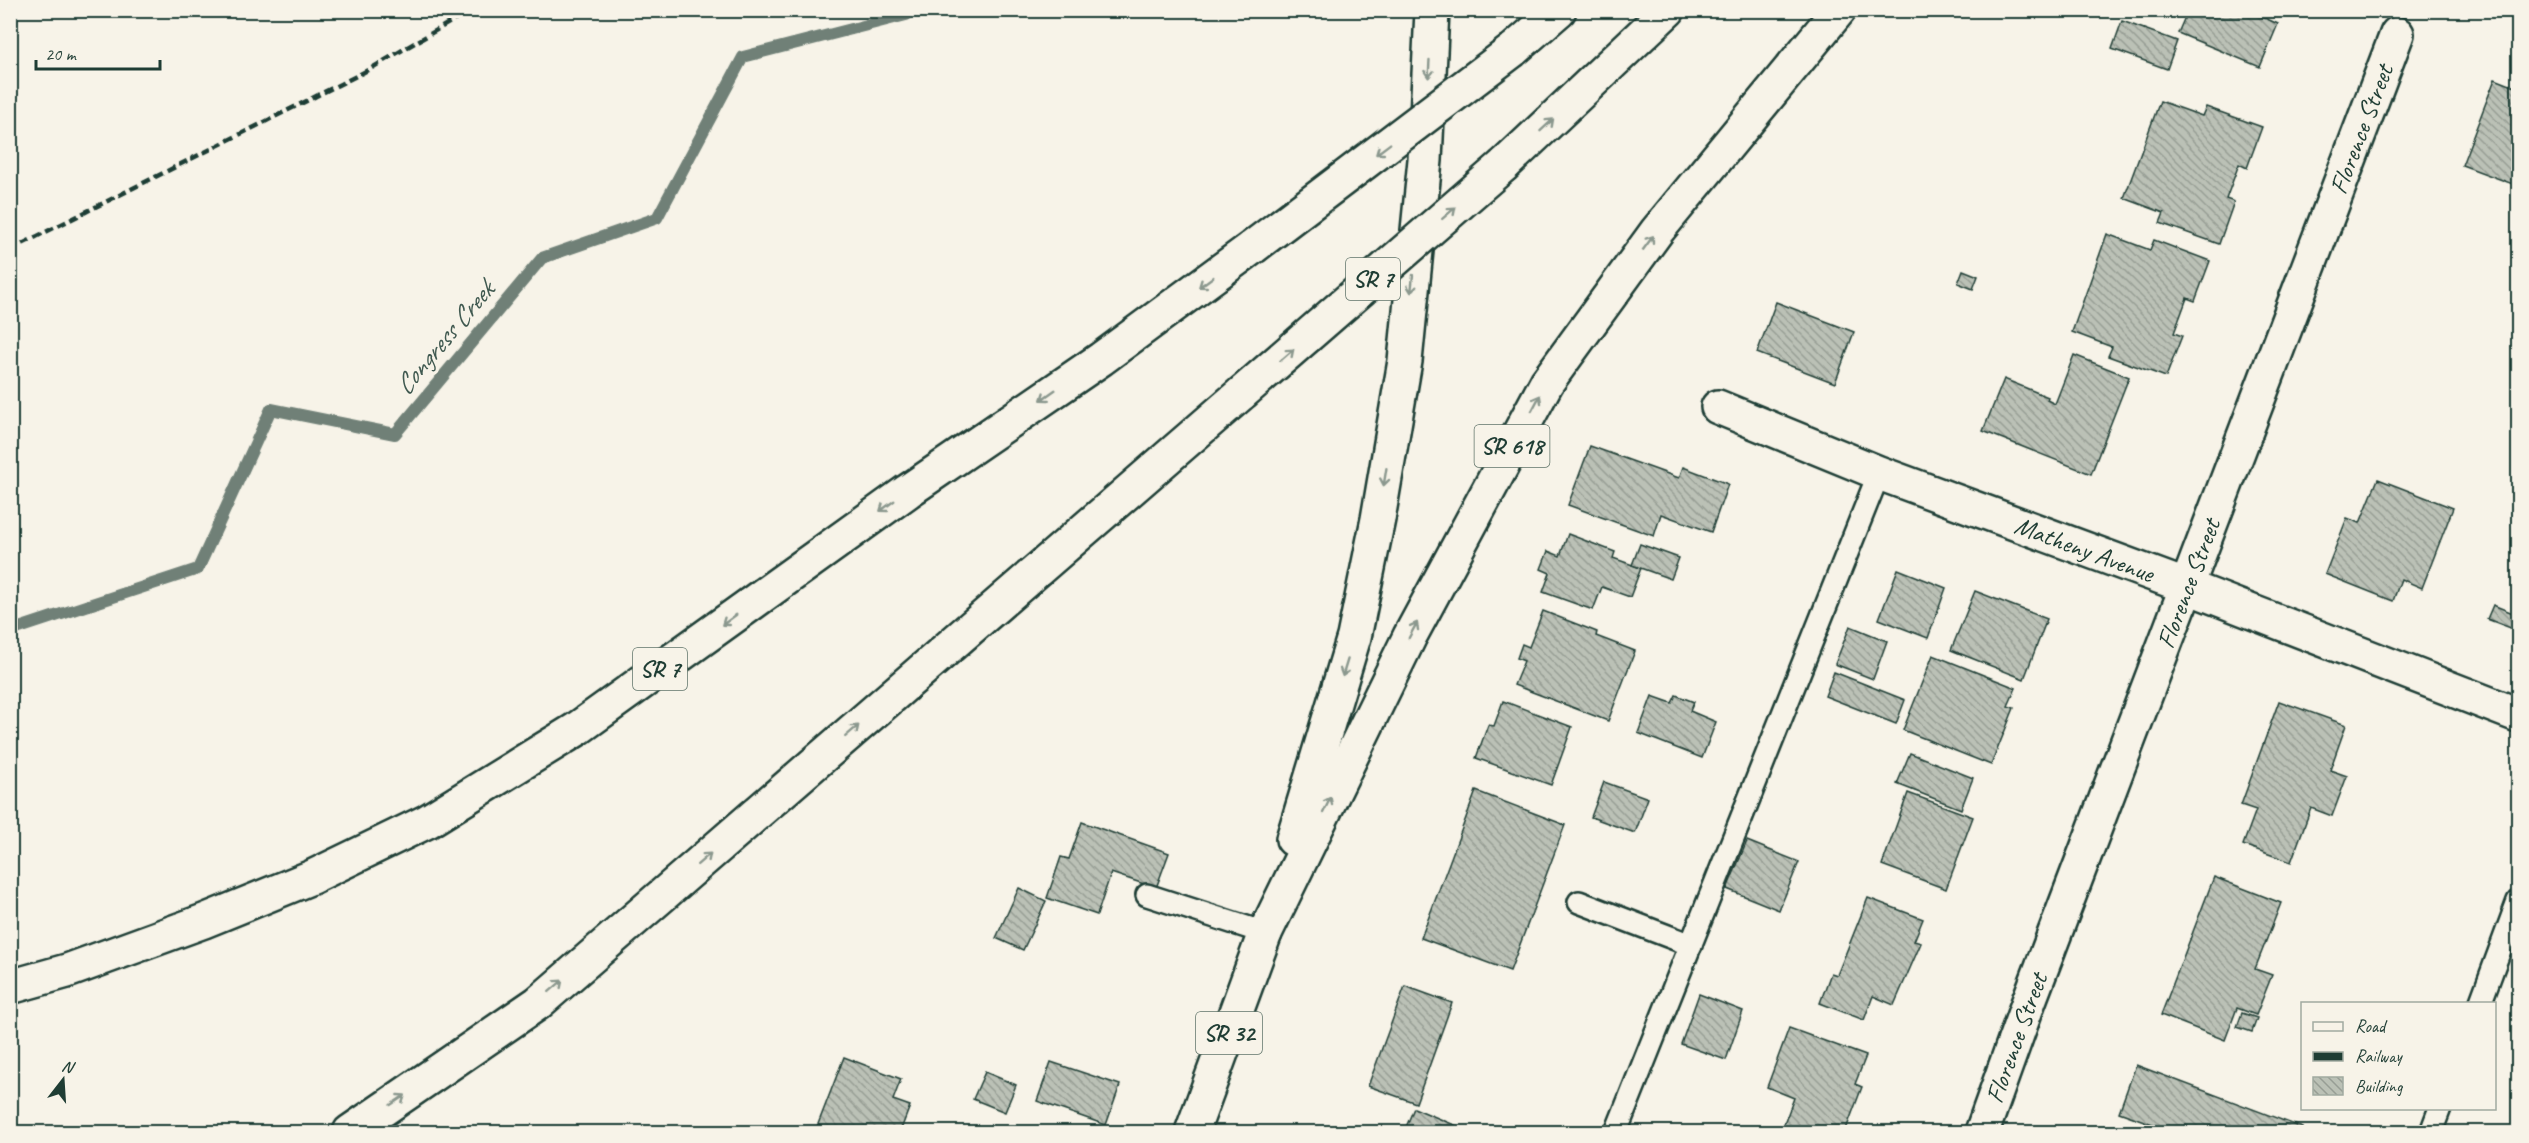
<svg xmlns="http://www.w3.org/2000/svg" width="2529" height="1143" viewBox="0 0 2529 1143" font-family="Caveat,sans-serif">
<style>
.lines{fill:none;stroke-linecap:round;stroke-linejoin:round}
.stream{stroke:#6f8077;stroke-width:12}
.building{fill:url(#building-back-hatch);stroke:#1f3d34;stroke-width:1.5}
.service-casing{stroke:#1f3d34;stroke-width:26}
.minor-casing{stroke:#1f3d34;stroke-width:38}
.primary-casing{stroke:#1f3d34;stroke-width:38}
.trunk-casing{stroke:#1f3d34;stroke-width:38}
.service{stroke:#f7f3e8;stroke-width:21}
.minor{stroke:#f7f3e8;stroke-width:33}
.primary{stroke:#f7f3e8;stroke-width:33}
.trunk{stroke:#f7f3e8;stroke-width:33}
.rail{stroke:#1f3d34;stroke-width:4.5;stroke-dasharray:9 4.5;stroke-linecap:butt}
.trunk-bridge-casing{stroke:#1f3d34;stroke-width:38;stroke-linecap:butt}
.trunk-bridge{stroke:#f7f3e8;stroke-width:33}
.oneway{stroke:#8b988e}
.labels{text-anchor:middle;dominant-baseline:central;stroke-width:6;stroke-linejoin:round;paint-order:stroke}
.shield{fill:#f7f3e8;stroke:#60746a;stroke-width:1.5}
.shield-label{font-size:24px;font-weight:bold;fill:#1f3d34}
.street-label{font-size:26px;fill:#1f3d34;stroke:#f7f3e8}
.water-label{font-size:27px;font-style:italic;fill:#405950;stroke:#f7f3e8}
</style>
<defs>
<pattern id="building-back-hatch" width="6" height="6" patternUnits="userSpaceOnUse" patternTransform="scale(1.5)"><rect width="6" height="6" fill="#bbc1b6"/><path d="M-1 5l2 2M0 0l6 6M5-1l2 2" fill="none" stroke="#979e95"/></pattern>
</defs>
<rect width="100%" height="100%" fill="#f7f3e8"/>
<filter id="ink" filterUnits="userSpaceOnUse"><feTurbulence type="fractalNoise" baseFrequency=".0167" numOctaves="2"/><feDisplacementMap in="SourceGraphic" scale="12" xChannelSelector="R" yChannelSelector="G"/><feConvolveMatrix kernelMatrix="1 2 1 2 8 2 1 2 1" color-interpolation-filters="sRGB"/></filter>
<g filter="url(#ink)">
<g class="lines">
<!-- stream -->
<polyline class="stream" points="10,631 198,569 271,409 395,434 542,258 657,218 743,57 906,15 913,10"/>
</g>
<!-- building -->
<g class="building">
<polygon points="2188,10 2247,10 2278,24 2260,67 2178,33"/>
<polygon points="2122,21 2177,41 2167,69 2112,49"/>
<polygon points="2495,79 2518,88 2518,186 2462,165"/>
<polygon points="2160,101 2202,116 2206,107 2262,127 2247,168 2239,164 2226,199 2234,202 2219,244 2160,223 2164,213 2124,198"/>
<polygon points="2107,234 2150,250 2154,240 2210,261 2195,301 2187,298 2174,333 2182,336 2166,377 2108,356 2112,347 2072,332"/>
<polygon points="1963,270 1978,276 1973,289 1958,283"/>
<polygon points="1776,302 1854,332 1835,383 1757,353"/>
<polygon points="2074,355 2129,377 2091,474 1983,431 2004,379 2048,397 2047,400 2055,404"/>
<polygon points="1590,446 1679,478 1683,467 1728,484 1711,532 1661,514 1654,536 1568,505"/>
<polygon points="2378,479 2453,508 2422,588 2401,579 2393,601 2325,574 2347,518 2360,523"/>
<polygon points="1568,534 1615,552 1613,558 1641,568 1630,597 1602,587 1593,610 1543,592 1550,573 1541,569 1548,551 1560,556"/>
<polygon points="1640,544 1679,558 1671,579 1632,565"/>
<polygon points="1898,569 1946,588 1928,638 1879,619"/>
<polygon points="1975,591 2047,619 2024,679 1951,650"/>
<polygon points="2493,605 2518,615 2516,630 2487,619"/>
<polygon points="1543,611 1597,632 1596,636 1635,651 1608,721 1514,685 1524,661 1517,658 1522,644 1529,647"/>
<polygon points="1850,626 1887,641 1873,679 1835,664"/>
<polygon points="1933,655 2016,688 2008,706 2014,708 1991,765 1903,730"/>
<polygon points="1834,672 1905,700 1896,724 1825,696"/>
<polygon points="1676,695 1694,702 1690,711 1716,722 1702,758 1638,733 1652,696 1672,703"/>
<polygon points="1503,701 1572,727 1551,785 1476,758 1488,725 1494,726"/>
<polygon points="2279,701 2346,725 2330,770 2347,776 2332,816 2311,808 2291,862 2243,845 2256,810 2241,805"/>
<polygon points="1910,753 1973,778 1961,809 1897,784"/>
<polygon points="1604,782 1648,798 1635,833 1591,817"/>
<polygon points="1476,791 1565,825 1510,971 1421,938"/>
<polygon points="1908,793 1973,817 1946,889 1882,865"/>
<polygon points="1082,822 1169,853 1156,888 1111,873 1097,915 1047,898 1061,857 1069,859"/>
<polygon points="1747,841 1799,862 1779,910 1727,889"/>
<polygon points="2214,877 2281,903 2255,969 2272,975 2256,1015 2237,1008 2225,1040 2161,1015"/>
<polygon points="1019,888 1046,901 1023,950 996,938"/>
<polygon points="1868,898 1923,919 1914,941 1921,943 1894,1005 1873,996 1864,1020 1820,1003 1831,973 1837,975"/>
<polygon points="1405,986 1452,1003 1416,1103 1368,1086"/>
<polygon points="1699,994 1743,1011 1726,1060 1681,1044"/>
<polygon points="2242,1013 2257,1018 2252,1032 2237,1027"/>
<polygon points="1789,1028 1866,1056 1855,1084 1862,1087 1845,1132 1781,1132 1794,1098 1767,1087"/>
<polygon points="844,1057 901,1079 893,1100 910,1106 900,1132 815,1132"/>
<polygon points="1051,1062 1120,1085 1106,1125 1037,1101"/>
<polygon points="2136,1065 2303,1128 2301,1132 2156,1132 2158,1126 2119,1112"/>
<polygon points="985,1072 1016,1085 1005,1112 973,1099"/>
<polygon points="1414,1108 1459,1127 1457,1132 1404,1132"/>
</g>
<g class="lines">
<!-- service casing -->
<g class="service-casing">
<g id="service">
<polyline points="1147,895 1265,933"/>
<polyline points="1579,902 1691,945"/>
<polyline points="2480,1004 2518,901"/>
<polyline points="1616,1132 1879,473"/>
<polyline points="2431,1132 2440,1108"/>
</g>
</g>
<!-- minor casing -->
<g class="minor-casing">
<g id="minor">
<path id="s1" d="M1718 407 1879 473 2188 587 2518 715"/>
<path id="s2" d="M1982 1132 2029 1001 2397 34"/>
</g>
</g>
<!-- primary casing -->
<g class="primary-casing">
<polyline id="primary" points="1192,1132 1265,933"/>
</g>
<!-- trunk casing -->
<g class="trunk-casing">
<g id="trunk">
<polyline points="1513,50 1559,10"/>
<polyline points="1504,165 1668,10"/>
<polyline points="1293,839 1354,637 1378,519 1405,361 1425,160 1432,10"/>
<polyline points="1265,933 1410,636 1547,382 1657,231 1839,10"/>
<polyline points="10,987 67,971 204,921 312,877 428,821 577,729 908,491 1101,359 1253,247"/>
<polyline points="350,1132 538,1003 1242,393"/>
</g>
</g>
<!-- service -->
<use href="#service" class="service"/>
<!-- minor -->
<use href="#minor" class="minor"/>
<!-- primary -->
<use href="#primary" class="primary"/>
<!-- trunk -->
<use href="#trunk" class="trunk"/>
<!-- rail -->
<polyline class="rail" points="10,250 370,69 471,10"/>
<!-- trunk-bridge casing -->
<g class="trunk-bridge-casing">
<g id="trunk-bridge">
<polyline points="1253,247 1513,50"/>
<polyline points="1242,393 1504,165"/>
</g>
</g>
<!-- trunk-bridge -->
<use href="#trunk-bridge" class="trunk-bridge"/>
</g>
<!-- one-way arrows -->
<defs><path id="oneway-shaft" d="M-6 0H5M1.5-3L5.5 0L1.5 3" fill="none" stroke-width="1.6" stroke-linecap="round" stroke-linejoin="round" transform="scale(1.5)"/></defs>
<g class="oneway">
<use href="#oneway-shaft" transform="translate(1429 69) rotate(93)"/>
<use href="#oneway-shaft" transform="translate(1547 125) rotate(-43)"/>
<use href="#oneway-shaft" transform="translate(1383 149) rotate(143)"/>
<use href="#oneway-shaft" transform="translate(1449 213) rotate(-41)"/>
<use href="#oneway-shaft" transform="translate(1648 243) rotate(-54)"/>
<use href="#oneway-shaft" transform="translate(1206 282) rotate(144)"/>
<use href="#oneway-shaft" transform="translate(1412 284) rotate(96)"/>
<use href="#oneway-shaft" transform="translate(1287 355) rotate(-41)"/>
<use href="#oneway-shaft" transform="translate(1048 395) rotate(145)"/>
<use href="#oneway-shaft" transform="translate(1536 403) rotate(-62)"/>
<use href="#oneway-shaft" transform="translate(1385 477) rotate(99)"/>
<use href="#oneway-shaft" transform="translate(887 506) rotate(144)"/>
<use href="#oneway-shaft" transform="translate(729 620) rotate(144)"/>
<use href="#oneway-shaft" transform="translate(1413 630) rotate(-62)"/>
<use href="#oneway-shaft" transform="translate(1345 668) rotate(107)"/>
<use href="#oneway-shaft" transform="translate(852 731) rotate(-41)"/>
<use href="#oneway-shaft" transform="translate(1327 805) rotate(-64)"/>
<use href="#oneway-shaft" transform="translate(704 859) rotate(-41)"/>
<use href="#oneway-shaft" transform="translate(556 986) rotate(-41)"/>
<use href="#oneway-shaft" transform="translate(398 1100) rotate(-34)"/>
</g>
</g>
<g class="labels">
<!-- shield labels -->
<g class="shield">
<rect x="1346" y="258" width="54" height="42" rx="4.5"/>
<rect x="1474.5" y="425" width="75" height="42" rx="4.5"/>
<rect x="633" y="648" width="54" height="42" rx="4.5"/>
<rect x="1196" y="1012" width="66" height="42" rx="4.5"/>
</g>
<g class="shield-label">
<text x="1373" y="279">SR 7</text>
<text x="1512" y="446">SR 618</text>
<text x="660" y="669">SR 7</text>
<text x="1229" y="1033">SR 32</text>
</g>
<!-- street labels -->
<g class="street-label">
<text stroke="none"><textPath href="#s2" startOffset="1072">Florence Street</textPath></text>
<text stroke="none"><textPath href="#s1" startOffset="393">Matheny Avenue</textPath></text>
<text stroke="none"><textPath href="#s2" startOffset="586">Florence Street</textPath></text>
<text stroke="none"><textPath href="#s2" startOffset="100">Florence Street</textPath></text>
</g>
<!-- water labels -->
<g class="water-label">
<text transform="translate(444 338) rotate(-50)">Congress Creek</text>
</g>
</g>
<!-- margin -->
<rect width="2529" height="1143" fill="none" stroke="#f7f3e8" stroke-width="36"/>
<rect x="18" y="18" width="2493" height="1107" fill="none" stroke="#1f3d34" stroke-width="2" filter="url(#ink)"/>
<!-- legend -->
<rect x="2301" y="1002" width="195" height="108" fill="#f7f3e8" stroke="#a1aaa0" stroke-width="1.5"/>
<rect x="2313" y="1022" width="30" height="9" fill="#f7f3e8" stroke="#a1aaa0" stroke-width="1.5"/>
<text x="2355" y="1032" font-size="18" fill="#1f3d34">Road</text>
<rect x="2313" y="1052" width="30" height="9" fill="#1f3d34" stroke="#a1aaa0" stroke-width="1.5"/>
<text x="2355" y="1062" font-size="18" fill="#1f3d34">Railway</text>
<rect x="2313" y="1077" width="30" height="18" fill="url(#building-back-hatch)" stroke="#a1aaa0" stroke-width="1.5"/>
<text x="2355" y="1092" font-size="18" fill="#1f3d34">Building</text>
<!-- north arrow -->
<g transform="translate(63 1080) rotate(17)" stroke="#f7f3e8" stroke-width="4.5" paint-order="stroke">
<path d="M0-4.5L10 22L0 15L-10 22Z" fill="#1f3d34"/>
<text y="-9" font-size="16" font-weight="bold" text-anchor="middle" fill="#1f3d34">N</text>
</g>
<!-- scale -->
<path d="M36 60v9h124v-9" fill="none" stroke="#1f3d34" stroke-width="3"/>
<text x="45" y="60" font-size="18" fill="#1f3d34" stroke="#f7f3e8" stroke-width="4.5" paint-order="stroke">20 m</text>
</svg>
